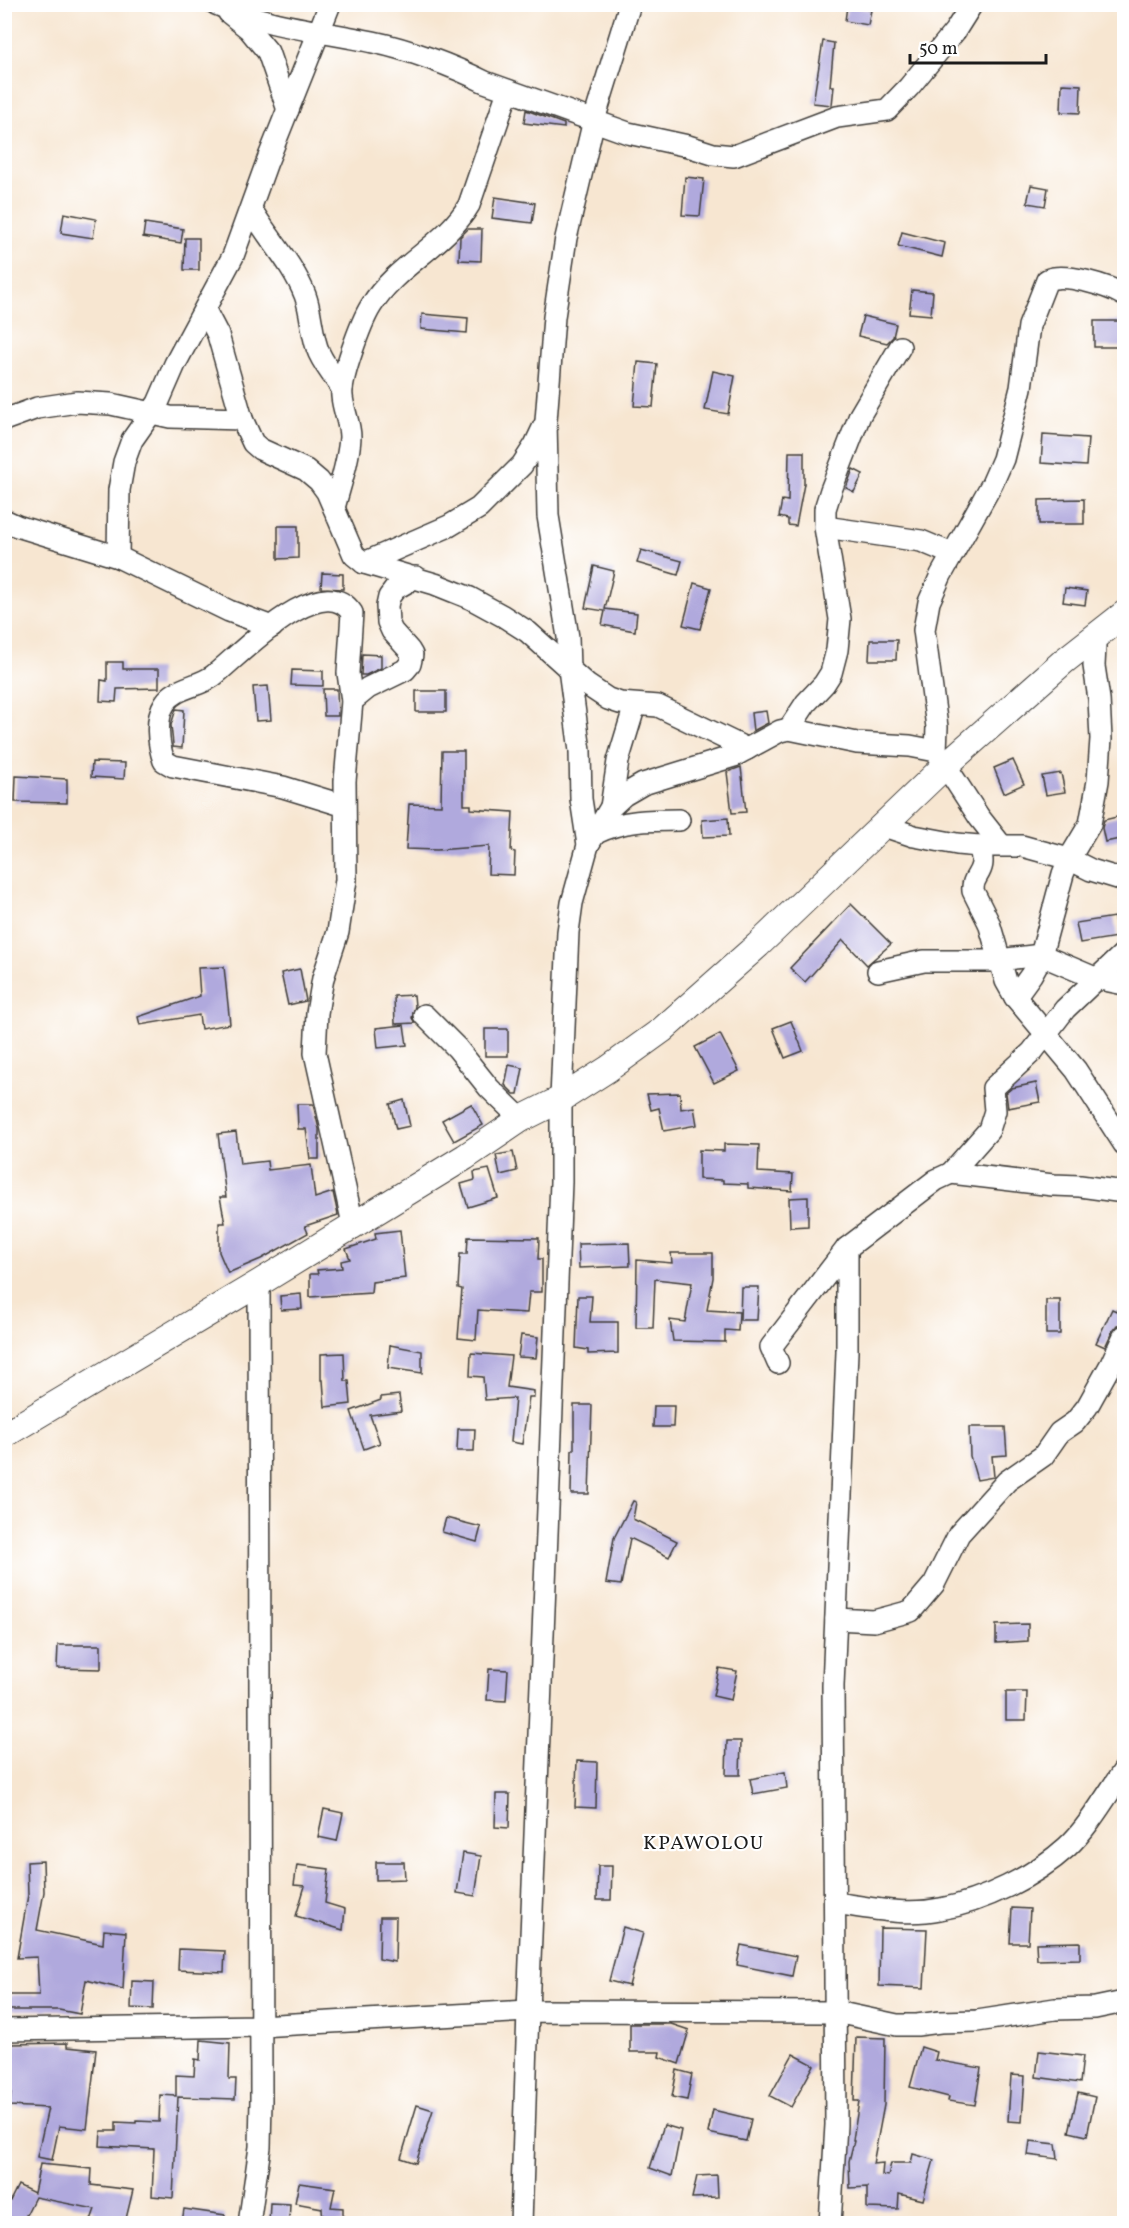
<svg xmlns="http://www.w3.org/2000/svg" width="1129" height="2228" viewBox="0 0 1129 2228" font-family="Vollkorn,serif">
<style>
.building{fill:#b0a9dd}
.lines{fill:none;stroke-linecap:round;stroke-linejoin:round}
.minor-casing{stroke:#3d3a37;stroke-width:24}
.tertiary-casing{stroke:#3d3a37;stroke-width:28}
.minor{stroke:#fff;stroke-width:21}
.tertiary{stroke:#fff;stroke-width:26}
.labels{text-anchor:middle;dominant-baseline:central;stroke-width:4.5;stroke-linejoin:round;paint-order:stroke}
.neighbourhood-label{font-size:20px;letter-spacing:1.5px;fill:#1c1c1c;stroke:#fff}
</style>
<rect width="100%" height="100%" fill="#fff"/>
<filter id="ink" filterUnits="userSpaceOnUse"><feTurbulence type="fractalNoise" baseFrequency=".0167" numOctaves="2"/><feDisplacementMap in="SourceGraphic" scale="12" xChannelSelector="R" yChannelSelector="G"/><feConvolveMatrix kernelMatrix="1 2 1 2 8 2 1 2 1" color-interpolation-filters="sRGB"/></filter>
<filter id="wash" filterUnits="userSpaceOnUse"><feTurbulence type="fractalNoise" baseFrequency=".008" numOctaves="4" result="noise"/><feDisplacementMap in="SourceGraphic" scale="24" xChannelSelector="R" yChannelSelector="G"/><feGaussianBlur stdDeviation="1.35" result="paint"/><feColorMatrix in="noise" values="0 0 0 0 0 0 0 0 0 0 0 0 0 0 0 0 0 1.4 0 .05"/><feComposite in="paint" operator="in"/></filter>
<g filter="url(#wash)">
<rect width="100%" height="100%" fill="#f7e6d1"/>
<g id="blocks">
<!-- building -->
<g class="building">
<polygon points="847,6 871,10 868,25 845,21"/>
<polygon points="823,41 834,43 830,86 834,86 832,105 813,103"/>
<polygon points="1062,84 1081,85 1080,113 1061,112"/>
<polygon points="526,110 564,124 564,128 524,123"/>
<polygon points="685,177 704,179 700,216 682,215"/>
<polygon points="1031,185 1048,188 1045,206 1027,203"/>
<polygon points="495,197 535,203 532,223 492,218"/>
<polygon points="64,213 96,219 93,238 61,233"/>
<polygon points="145,223 183,229 181,243 143,237"/>
<polygon points="468,229 482,229 481,261 459,260 460,237"/>
<polygon points="902,232 945,243 942,257 898,246"/>
<polygon points="185,238 199,238 199,270 184,270"/>
<polygon points="912,290 933,292 931,315 909,313"/>
<polygon points="422,314 468,318 467,333 421,329"/>
<polygon points="863,316 896,324 893,337 887,343 858,336"/>
<rect x="1094" y="321" width="31" height="26"/>
<polygon points="638,362 657,364 653,407 634,406"/>
<polygon points="713,371 735,376 728,414 705,410"/>
<polygon points="1043,435 1088,438 1086,466 1041,463"/>
<polygon points="789,452 804,452 804,484 796,526 788,525 788,519 779,517 782,500 788,501"/>
<polygon points="853,469 863,474 854,492 846,488"/>
<polygon points="1084,499 1084,524 1039,524 1039,500"/>
<polygon points="278,526 298,526 298,558 278,559"/>
<polygon points="641,550 682,561 678,575 637,563"/>
<polygon points="594,566 614,571 605,609 637,613 635,631 602,625 605,611 585,608"/>
<polygon points="322,573 343,574 343,589 321,588"/>
<polygon points="694,583 711,588 700,629 683,625"/>
<polygon points="1065,588 1087,591 1085,605 1063,602"/>
<polygon points="870,640 897,640 896,660 869,660"/>
<polygon points="362,654 381,655 381,668 366,675 361,675"/>
<polygon points="107,662 123,662 123,669 159,669 159,688 117,689 116,702 100,701 101,680 107,681"/>
<polygon points="292,670 323,671 323,686 291,685"/>
<polygon points="268,686 271,720 256,721 253,687"/>
<polygon points="323,689 337,689 338,716 324,716"/>
<rect x="416" y="691" width="30" height="21"/>
<polygon points="176,709 184,710 182,748 173,747 173,744 171,725"/>
<polygon points="766,711 768,723 753,731 751,713"/>
<polygon points="442,751 464,751 464,805 471,805 471,809 513,812 511,851 515,852 514,875 488,874 489,846 437,850 406,849 409,804 441,805"/>
<polygon points="1013,760 1024,784 1004,793 994,768"/>
<polygon points="92,762 125,763 124,779 91,777"/>
<polygon points="741,767 746,812 732,813 727,772"/>
<polygon points="1061,773 1065,792 1046,795 1042,776"/>
<polygon points="16,776 67,779 67,803 15,802"/>
<polygon points="1125,815 1125,838 1105,842 1102,828 1104,820"/>
<polygon points="728,818 729,836 703,837 702,820"/>
<polygon points="851,904 891,944 867,965 843,940 805,982 790,968"/>
<polygon points="1114,917 1117,937 1080,943 1076,923"/>
<polygon points="224,967 230,1024 201,1029 199,1015 140,1025 138,1017 200,996 198,968"/>
<polygon points="300,969 306,1001 288,1005 281,973"/>
<polygon points="414,995 415,1006 412,1018 415,1023 395,1024 394,996"/>
<polygon points="791,1021 803,1051 785,1058 773,1028"/>
<polygon points="404,1025 407,1045 378,1048 376,1028"/>
<rect x="485" y="1029" width="23" height="27"/>
<polygon points="720,1034 739,1071 714,1083 695,1047"/>
<polygon points="509,1065 523,1068 518,1094 514,1094 505,1085"/>
<polygon points="1036,1083 1040,1102 1008,1108 1006,1093 1012,1088"/>
<polygon points="680,1093 681,1109 694,1107 697,1125 664,1131 659,1108 651,1110 647,1094"/>
<polygon points="404,1100 410,1126 396,1129 390,1104"/>
<polygon points="297,1104 313,1104 319,1129 319,1159 310,1159 306,1129 298,1129"/>
<polygon points="471,1104 483,1125 454,1141 442,1120"/>
<polygon points="236,1132 240,1164 267,1161 268,1170 311,1165 315,1198 333,1192 338,1215 305,1226 308,1233 261,1259 228,1273 219,1252 219,1223 225,1223 220,1197 226,1197 218,1134"/>
<polygon points="724,1144 759,1145 758,1172 793,1174 792,1191 748,1188 748,1184 723,1183 723,1180 699,1179 699,1150 724,1151"/>
<polygon points="513,1152 517,1171 500,1175 496,1155"/>
<polygon points="489,1169 498,1198 468,1207 461,1184 475,1180 474,1172"/>
<polygon points="808,1197 808,1226 790,1227 789,1198"/>
<polygon points="400,1230 405,1278 372,1282 371,1293 310,1297 310,1274 318,1274 317,1270 342,1268 341,1261 350,1259 346,1249 376,1239 375,1233"/>
<polygon points="468,1237 539,1238 538,1259 542,1259 542,1292 529,1292 527,1313 478,1310 476,1340 458,1338 462,1289 458,1288 460,1254 467,1254"/>
<polygon points="629,1243 630,1266 579,1268 578,1244"/>
<polygon points="671,1253 713,1253 713,1278 707,1310 739,1312 738,1331 725,1330 725,1342 673,1341 670,1320 685,1322 692,1283 655,1279 653,1328 636,1328 637,1260 672,1263"/>
<polygon points="741,1287 759,1287 757,1320 740,1320"/>
<polygon points="301,1294 302,1309 281,1310 280,1296"/>
<polygon points="578,1296 592,1296 590,1322 618,1322 618,1353 588,1354 588,1350 576,1348"/>
<rect x="1046" y="1300" width="14" height="34"/>
<polygon points="1112,1309 1125,1315 1125,1324 1117,1325 1113,1330 1105,1347 1096,1343"/>
<polygon points="521,1335 538,1337 536,1358 518,1357"/>
<polygon points="390,1345 422,1351 422,1373 388,1368"/>
<polygon points="344,1353 345,1381 349,1381 351,1404 325,1407 323,1380 321,1380 321,1354"/>
<polygon points="471,1353 511,1356 507,1387 534,1391 534,1397 529,1397 522,1444 511,1442 515,1398 485,1400 483,1377 470,1376"/>
<polygon points="399,1395 401,1411 370,1415 380,1443 364,1449 351,1411 381,1400 381,1397"/>
<polygon points="574,1405 592,1405 589,1494 571,1494 572,1450 574,1450"/>
<polygon points="654,1406 674,1406 673,1427 653,1427"/>
<polygon points="969,1427 1005,1427 1007,1455 992,1456 994,1477 977,1480 970,1456"/>
<polygon points="458,1429 475,1429 474,1451 457,1451"/>
<polygon points="633,1501 636,1502 633,1519 677,1541 669,1557 630,1538 621,1585 606,1583 614,1538"/>
<polygon points="446,1518 481,1527 477,1542 442,1532"/>
<polygon points="1028,1624 1028,1641 996,1643 996,1625"/>
<polygon points="58,1645 101,1645 101,1669 57,1668"/>
<polygon points="719,1668 737,1671 731,1700 713,1696"/>
<polygon points="489,1669 508,1670 506,1701 487,1700"/>
<polygon points="1006,1692 1027,1692 1026,1720 1006,1720"/>
<polygon points="727,1741 741,1741 740,1775 726,1775"/>
<polygon points="577,1761 597,1762 596,1808 575,1807"/>
<polygon points="785,1772 787,1788 753,1794 750,1779"/>
<polygon points="496,1794 510,1794 509,1828 495,1827"/>
<polygon points="324,1809 343,1813 337,1841 318,1837"/>
<polygon points="463,1853 481,1856 475,1896 457,1893"/>
<polygon points="43,1861 44,1892 37,1930 103,1944 104,1930 126,1932 123,1989 86,1980 80,2014 59,2010 4,2010 4,1995 39,1995 37,1957 17,1958 28,1895 27,1862"/>
<polygon points="376,1862 404,1862 405,1879 376,1880"/>
<polygon points="297,1865 329,1869 325,1903 345,1909 343,1930 296,1916 305,1886 294,1885"/>
<polygon points="598,1866 612,1866 611,1900 597,1900"/>
<polygon points="1012,1908 1030,1909 1028,1943 1010,1943"/>
<polygon points="380,1917 396,1917 395,1962 379,1959"/>
<polygon points="623,1927 643,1933 629,1986 609,1981"/>
<polygon points="880,1928 927,1929 924,1988 879,1986"/>
<polygon points="1080,1942 1080,1959 1037,1960 1036,1943"/>
<polygon points="741,1945 796,1956 792,1976 737,1965"/>
<polygon points="179,1949 225,1951 224,1972 178,1970"/>
<polygon points="132,1981 154,1982 153,2009 131,2008"/>
<polygon points="630,2024 671,2024 689,2030 679,2064 659,2057 660,2052 630,2052"/>
<polygon points="856,2037 885,2038 884,2105 873,2164 883,2163 882,2175 888,2176 891,2163 911,2163 913,2154 934,2160 923,2200 899,2194 898,2209 867,2208 867,2187 850,2188 849,2161 854,2141 853,2140 859,2101 854,2101"/>
<polygon points="201,2040 230,2043 229,2079 236,2079 235,2099 178,2097 173,2198 152,2196 154,2149 100,2146 101,2131 116,2131 116,2122 136,2123 136,2121 159,2122 160,2095 176,2096 176,2075 194,2076 195,2059 200,2060"/>
<polygon points="67,2043 67,2047 96,2050 87,2129 59,2126 52,2160 37,2157 48,2108 10,2106 13,2060 8,2059 10,2044"/>
<polygon points="921,2047 937,2052 935,2060 981,2068 975,2105 948,2101 949,2097 910,2087"/>
<polygon points="1039,2051 1083,2056 1080,2083 1036,2077"/>
<polygon points="793,2054 814,2065 791,2107 770,2096"/>
<polygon points="677,2070 692,2074 687,2100 672,2097"/>
<polygon points="1011,2075 1025,2076 1022,2122 1008,2121"/>
<polygon points="1078,2093 1095,2097 1087,2136 1069,2132"/>
<polygon points="417,2105 433,2110 416,2163 401,2158"/>
<polygon points="713,2110 751,2119 746,2141 708,2133"/>
<polygon points="664,2125 681,2130 672,2176 650,2168"/>
<polygon points="1030,2141 1056,2144 1058,2159 1028,2155"/>
<polygon points="40,2164 92,2169 91,2185 133,2190 125,2223 90,2223 95,2209 35,2197 22,2223 4,2223 4,2213 18,2185 34,2193"/>
<polygon points="717,2175 718,2197 692,2198 697,2176"/>
<polygon points="299,2183 335,2188 331,2207 343,2208 343,2223 323,2223 322,2208 295,2203"/>
<polygon points="270,2203 290,2204 289,2223 269,2223"/>
<polygon points="184,2209 225,2215 224,2223 182,2223"/>
</g>
</g>
</g>
<g filter="url(#ink)">
<use href="#blocks" fill-opacity="0" stroke="#3d3a37" stroke-width="1.5"/>
<g class="lines">
<!-- minor casing -->
<g class="minor-casing">
<g id="minor">
<path d="M216 4C265 26 321 31 373 42 408 49 453 66 485 82L628 133 688 146 713 154 734 156 837 117 887 110 909 87 955 31 972 4"/>
<polyline points="229,13 249,29 268,52 288,110"/>
<path d="M251 209C268 238 293 264 305 295 312 313 311 335 319 353 325 366 334 377 342 388"/>
<polyline points="205,310 218,335 242,419 253,443 260,449 306,470 319,481 327,492 354,555 364,563 435,584 470,598 503,616 528,632 587,685 608,699 620,703 658,706 747,749"/>
<polyline points="4,420 37,408 77,402 111,404 170,417 242,419"/>
<path d="M334 508C340 485 349 460 350 437 350 423 343 410 342 396 340 379 361 322 371 306 396 265 445 246 469 205L508 91"/>
<polyline points="4,520 17,526 118,557 229,611 272,627"/>
<polyline points="825,527 921,541 952,554"/>
<polyline points="118,557 119,490 124,462 132,440 158,403 175,364 233,256 267,162 330,4"/>
<polyline points="364,563 449,526 479,508 522,465 535,445 544,426"/>
<polyline points="352,701 368,688 405,670 410,664 412,655 409,650 392,631 388,622 387,606 389,597 395,589 416,577"/>
<polyline points="789,729 806,703 824,684 831,673 837,650 840,619 825,527 825,509 831,490 860,415 900,347"/>
<path d="M936 751 937 727 924 630 929 602 941 575 992 484 1003 459 1021 388 1029 326 1047 280C1065 272 1108 286 1124 295"/>
<path d="M345 806 283 787 173 766 164 761C158 744 155 718 165 703 175 687 198 687 213 676 238 657 322 566 352 613L348 673 352 701 345 781 346 880 338 932 323 978 317 1013 315 1053 353 1224"/>
<polyline points="611,807 618,761 635,705"/>
<polyline points="881,825 914,836 957,844 979,846 1022,846 1069,859 1091,870 1124,880"/>
<path d="M596 833C623 820 650 820 679 820"/>
<polyline points="588,845 611,807 624,795 643,784 734,756 780,731 789,729 857,743 910,746 936,751 979,817 1001,845"/>
<path d="M979 846C989 875 971 873 973 891L989 923 1006 981 1015 997 1076 1070 1124 1144"/>
<polyline points="878,971 924,961 990,961 1041,955 1095,978 1124,984"/>
<polyline points="1015,997 1031,975 1040,959 1063,874 1069,859 1090,824 1098,781 1101,739 1099,699 1094,666 1095,646 1092,638"/>
<polyline points="424,1015 457,1048 489,1088 521,1119"/>
<polyline points="951,1173 1053,1185 1080,1186 1124,1192"/>
<polyline points="778,1363 771,1347 847,1248 936,1180 951,1173 989,1130 995,1111 993,1088 1032,1052 1065,1009 1124,953"/>
<polyline points="836,1619 874,1621 911,1611 934,1584 959,1534 1007,1481 1043,1456 1059,1433 1075,1422 1087,1407 1111,1364 1124,1336"/>
<path d="M835 1903C869 1908 906 1916 940 1909 983 1902 1035 1876 1067 1847 1088 1828 1108 1793 1124 1770"/>
<polyline points="4,2030 259,2026 528,2011 836,2012 897,2025 917,2025 940,2022 977,2021 1055,2009 1095,2008 1124,2002"/>
<polyline points="249,2224 260,2147 261,2100 259,1283"/>
<polyline points="521,2224 528,2011 561,1182 561,1099 568,932 572,903 588,845 581,799 580,751 569,669 568,637 548,516 546,421 554,317 566,238 594,120 630,4"/>
<polyline points="830,2224 836,2125 833,1686 847,1352 847,1248"/>
</g>
</g>
<!-- tertiary casing -->
<g class="tertiary-casing">
<polyline id="tertiary" points="4,1435 259,1283 465,1157 521,1119 561,1099 608,1069 662,1030 758,945 946,765 1064,661 1124,614"/>
</g>
<!-- minor -->
<use href="#minor" class="minor"/>
<!-- tertiary -->
<use href="#tertiary" class="tertiary"/>
</g>
</g>
<g class="labels">
<!-- neighbourhood labels -->
<g class="neighbourhood-label">
<text x="704" y="1844">KPAWOLOU</text>
</g>
</g>
<!-- margin -->
<rect width="1129" height="2228" fill="none" stroke="#fff" stroke-width="24"/>
<!-- scale -->
<path d="M910 54v9h136v-9" fill="none" stroke="#1c1c1c" stroke-width="3"/>
<text x="919" y="54" font-size="18" fill="#1c1c1c" stroke="#ffffff" stroke-width="4.5" paint-order="stroke">50 m</text>
</svg>
